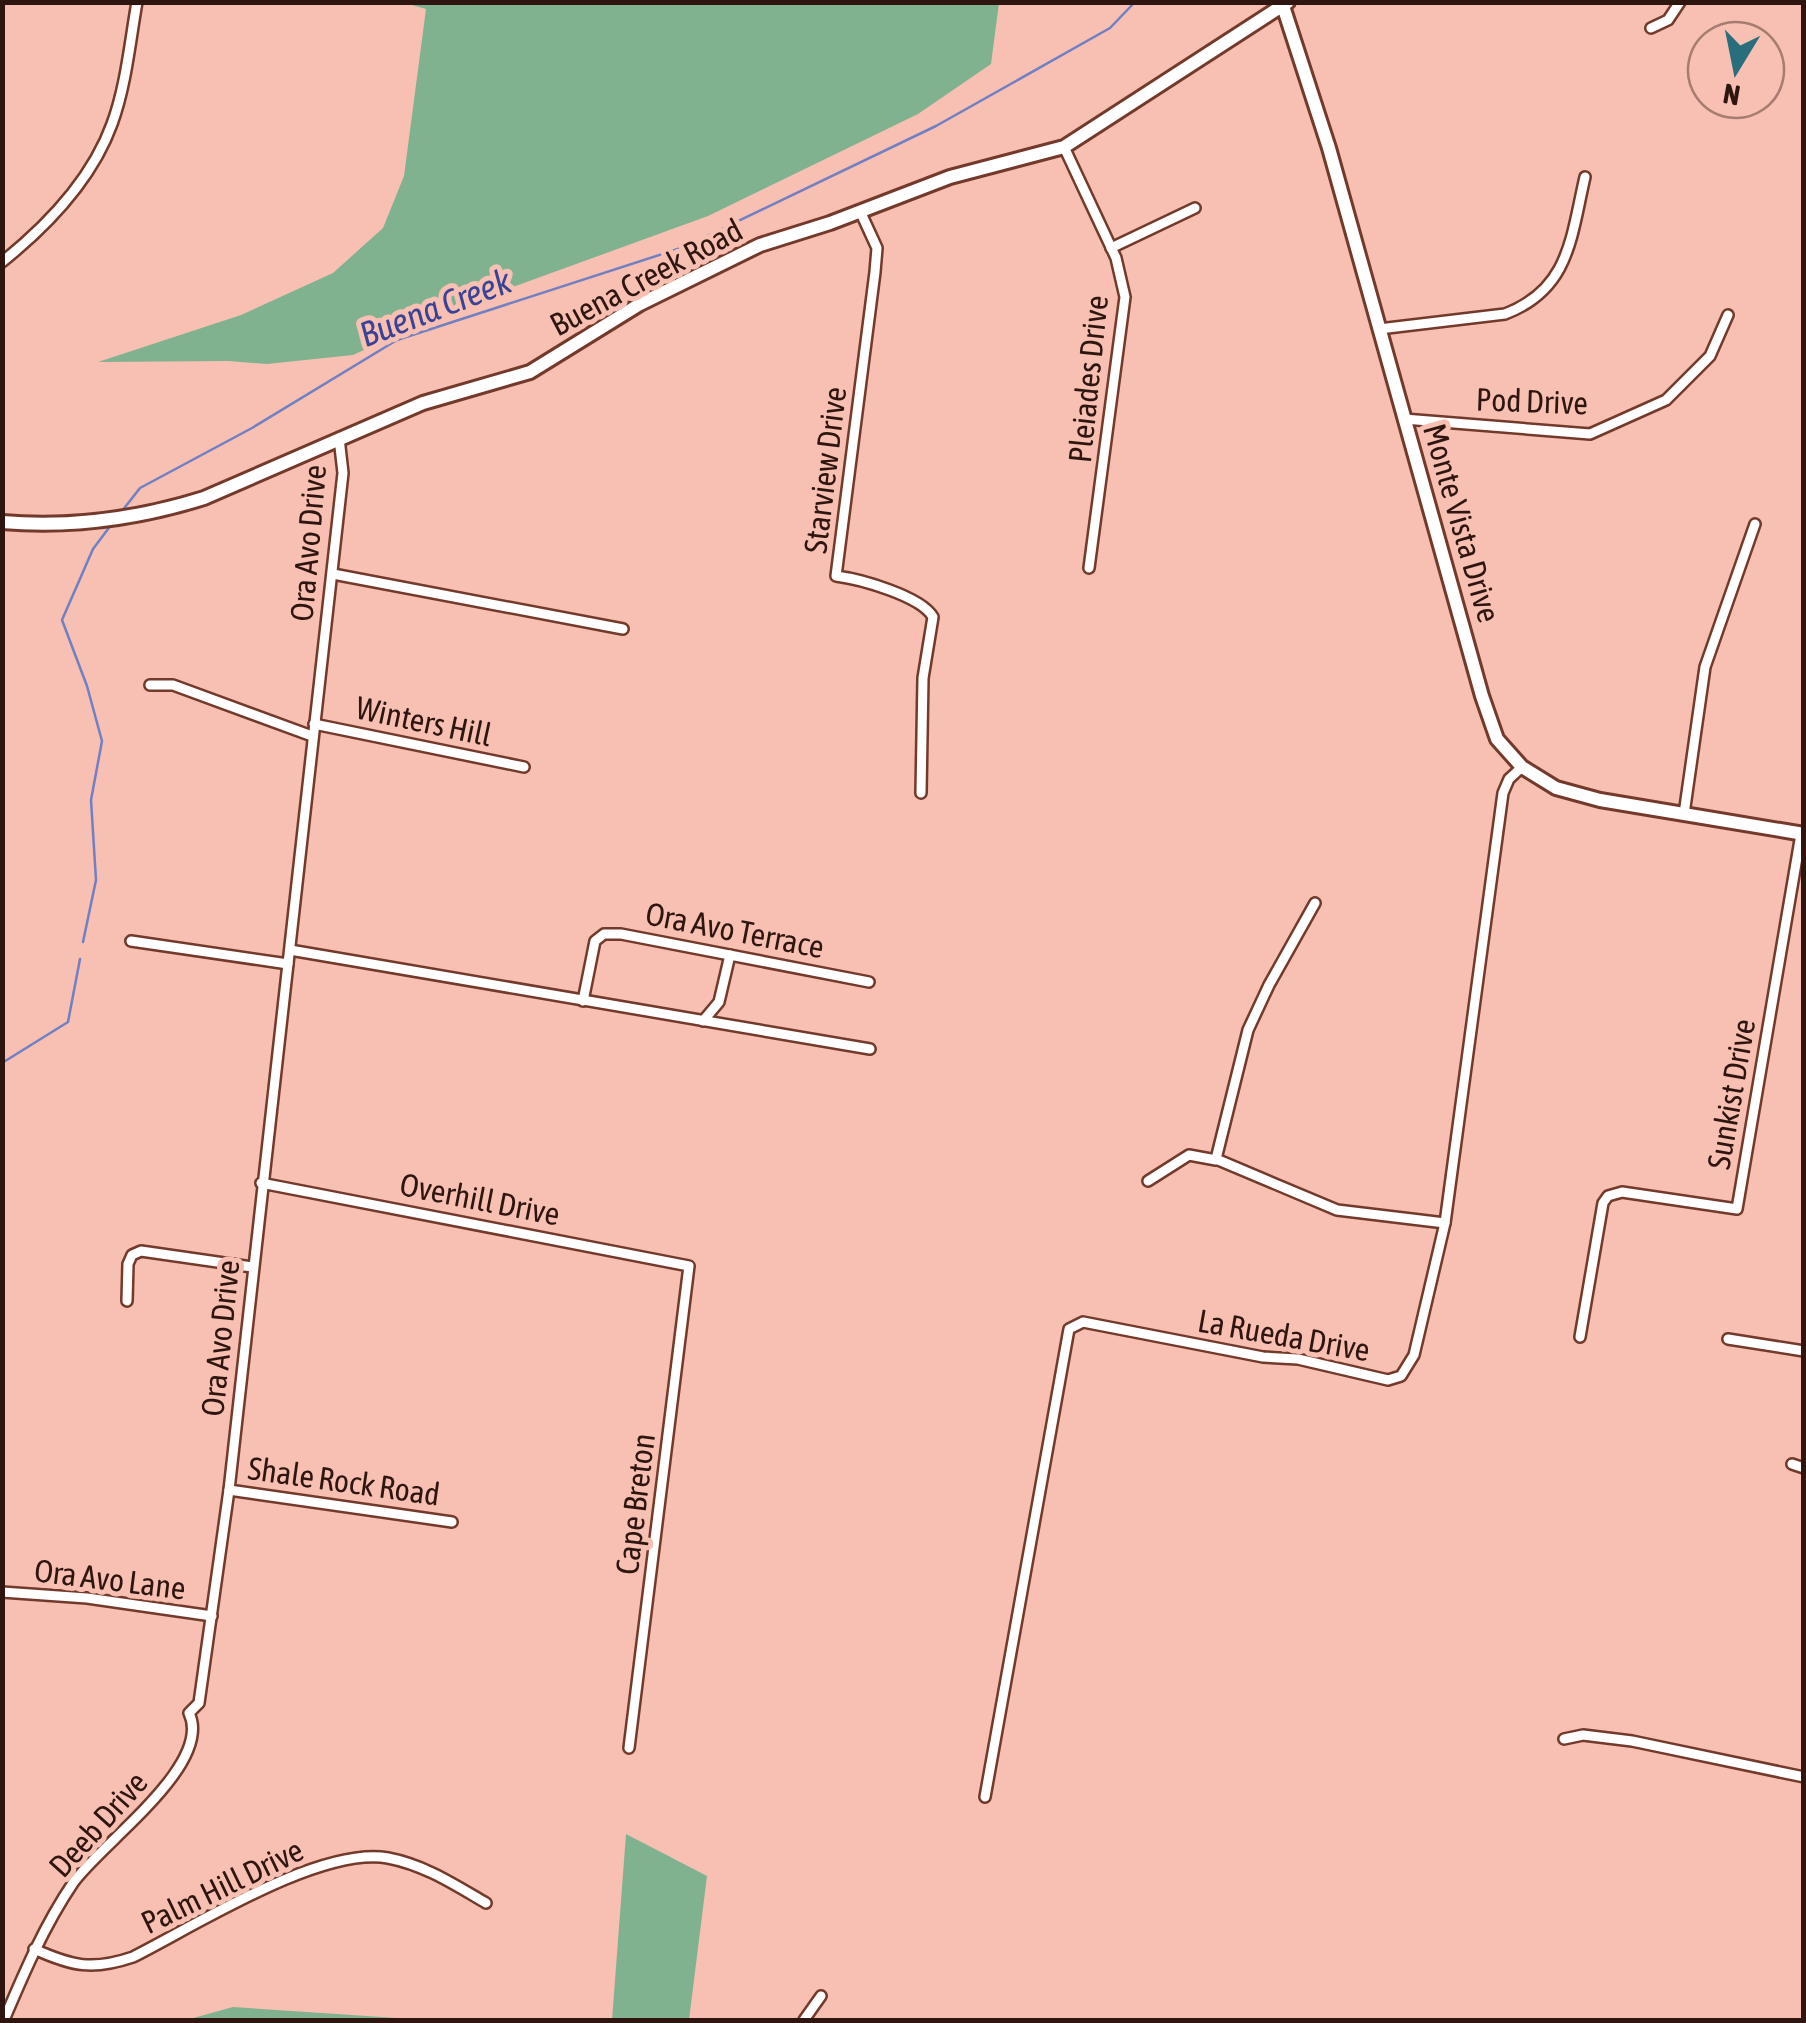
<svg xmlns="http://www.w3.org/2000/svg" width="1806" height="2023" viewBox="0 0 1806 2023" font-family="'Asap Condensed',sans-serif">
<style>
.green{fill:#81b290}
.lines{fill:none;stroke-linecap:round;stroke-linejoin:round}
.stream{stroke:#717fc3;stroke-width:2.5}
.street-casing{stroke:#733a2c;stroke-width:14}
.secondary-casing{stroke:#733a2c;stroke-width:18}
.street{stroke:#fff;stroke-width:9}
.secondary{stroke:#fff;stroke-width:12}
.labels{text-anchor:middle;dominant-baseline:central;stroke-width:10;stroke-linejoin:round;paint-order:stroke}
.street-label{font-size:32px;fill:#2e1510;stroke:#f7c0b2}
.water-label{font-size:35px;font-style:italic;fill:#394396;stroke:#f7c0b2}
</style>
<rect width="100%" height="100%" fill="#f7c0b2"/>
<!-- green -->
<g class="green">
<polygon points="405,3 999,2 999,3 991,64 918,114 708,216 458,307 353,355 267,364 228,361 98,362 241,315 333,273 383,228 404,176 426,9"/>
<polygon points="626,1834 707,1876 689,2020 612,2020"/>
<polygon points="233,2007 427,2020 186,2020"/>
</g>
<g class="lines">
<!-- stream -->
<g class="stream">
<polyline points="122,511 140,488 252,428 397,340 684,247 936,126 1110,28 1135,2"/>
<polyline points="83,942 96,880 91,800 102,741 87,686 62,620 93,549 111,525"/>
<polyline points="2,1063 68,1022 80,959"/>
</g>
<!-- street casing -->
<g class="street-casing">
<g id="street">
<polyline points="1651,28 1668,20 1680,2"/>
<polyline points="1064,147 1116,258 1125,297 1089,568"/>
<path d="M860 211 877 248 875 272 836 576C860 579 921 596 933 617L923 678 921 793"/>
<polyline points="1111,248 1195,208"/>
<path d="M2 262C47 226 92 179 112 124 126 86 130 42 137 2"/>
<path d="M1379 329 1505 314C1570 289 1571 237 1585 177"/>
<polyline points="1404,419 1590,434 1666,400 1710,356 1728,315"/>
<polyline points="333,574 623,629"/>
<polyline points="150,685 173,685 312,736"/>
<polyline points="314,724 524,767"/>
<polyline points="1684,814 1705,667 1755,524"/>
<polyline points="1315,903 1269,985 1248,1030 1216,1159 1337,1210 1445,1223"/>
<polyline points="131,941 288,964"/>
<polyline points="290,950 870,1049"/>
<polyline points="583,1001 595,941 604,934 621,934 869,982"/>
<polyline points="703,1021 719,1002 730,955"/>
<polyline points="1148,1181 1189,1155 1216,1160"/>
<polyline points="261,1183 689,1266 629,1748"/>
<polyline points="127,1301 128,1264 132,1255 141,1251 252,1267"/>
<polyline points="1580,1337 1603,1203 1608,1196 1622,1192 1737,1209 1801,834"/>
<polyline points="1728,1339 1804,1351"/>
<polyline points="1792,1464 1804,1468"/>
<polyline points="229,1490 452,1522"/>
<polyline points="2,1592 87,1598 212,1616"/>
<polyline points="1564,1739 1583,1735 1632,1741 1804,1777"/>
<polyline points="985,1797 1069,1329 1083,1322 1263,1357 1298,1359 1388,1380 1401,1376 1414,1355 1445,1223 1503,793 1509,779 1522,767"/>
<path d="M34 1949C72 1966 92 1971 133 1957 195 1926 320 1846 388 1858 425 1865 455 1885 486 1903"/>
<path d="M4 2020C24 1973 44 1926 73 1883 100 1844 214 1765 189 1713L199 1703 229 1490 343 473 339 438"/>
<polyline points="804,2020 821,1996"/>
</g>
</g>
<!-- secondary casing -->
<g class="secondary-casing">
<g id="secondary">
<polyline points="1283,6 1329,148 1482,696 1497,739 1522,767 1556,788 1600,800 1804,834"/>
<path d="M2 522C72 528 137 519 204 498L423 403 530 372 640 304 760 245 830 223 950 177 1064 147 1288 2"/>
</g>
</g>
<!-- street -->
<use href="#street" class="street"/>
<!-- secondary -->
<use href="#secondary" class="secondary"/>
</g>
<g class="labels">
<!-- street labels -->
<g class="street-label">
<text transform="translate(646 277) rotate(-28)">Buena Creek Road</text>
<text transform="translate(1088 379) rotate(-84)">Pleiades Drive</text>
<text transform="translate(1532 401) rotate(2)">Pod Drive</text>
<text transform="translate(825 470) rotate(-83)">Starview Drive</text>
<text transform="translate(1462 523) rotate(74)">Monte Vista Drive</text>
<text transform="translate(308 543) rotate(-85)">Ora Avo Drive</text>
<text transform="translate(424 721) rotate(12)">Winters Hill</text>
<text transform="translate(735 930) rotate(11)">Ora Avo Terrace</text>
<text transform="translate(1731 1094) rotate(-80)">Sunkist Drive</text>
<text transform="translate(480 1199) rotate(11)">Overhill Drive</text>
<text transform="translate(1284 1335) rotate(10)">La Rueda Drive</text>
<text transform="translate(220 1338) rotate(-84)">Ora Avo Drive</text>
<text transform="translate(344 1481) rotate(8)">Shale Rock Road</text>
<text transform="translate(635 1504) rotate(-83)">Cape Breton</text>
<text transform="translate(110 1579) rotate(7)">Ora Avo Lane</text>
<text transform="translate(98 1824) rotate(-48)">Deeb Drive</text>
<text transform="translate(222 1886) rotate(-26)">Palm Hill Drive</text>
</g>
<!-- water labels -->
<g class="water-label">
<text transform="translate(435 307) rotate(-21)">Buena Creek</text>
</g>
</g>
<!-- border -->
<rect width="1806" height="2023" fill="none" stroke="#2e1510" stroke-width="10"/>
<!-- north arrow -->
<g transform="translate(1736 70) rotate(190)"><circle r="48" fill="#f7c0b2" stroke="#a77c71" stroke-width="2.5"/>
<path d="M0-8L18 38L0 25L-18 38Z" fill="#296e7d"/>
<text y="-15" font-size="28" font-weight="bold" text-anchor="middle" fill="#2e1510">N</text>
</g>
</svg>
